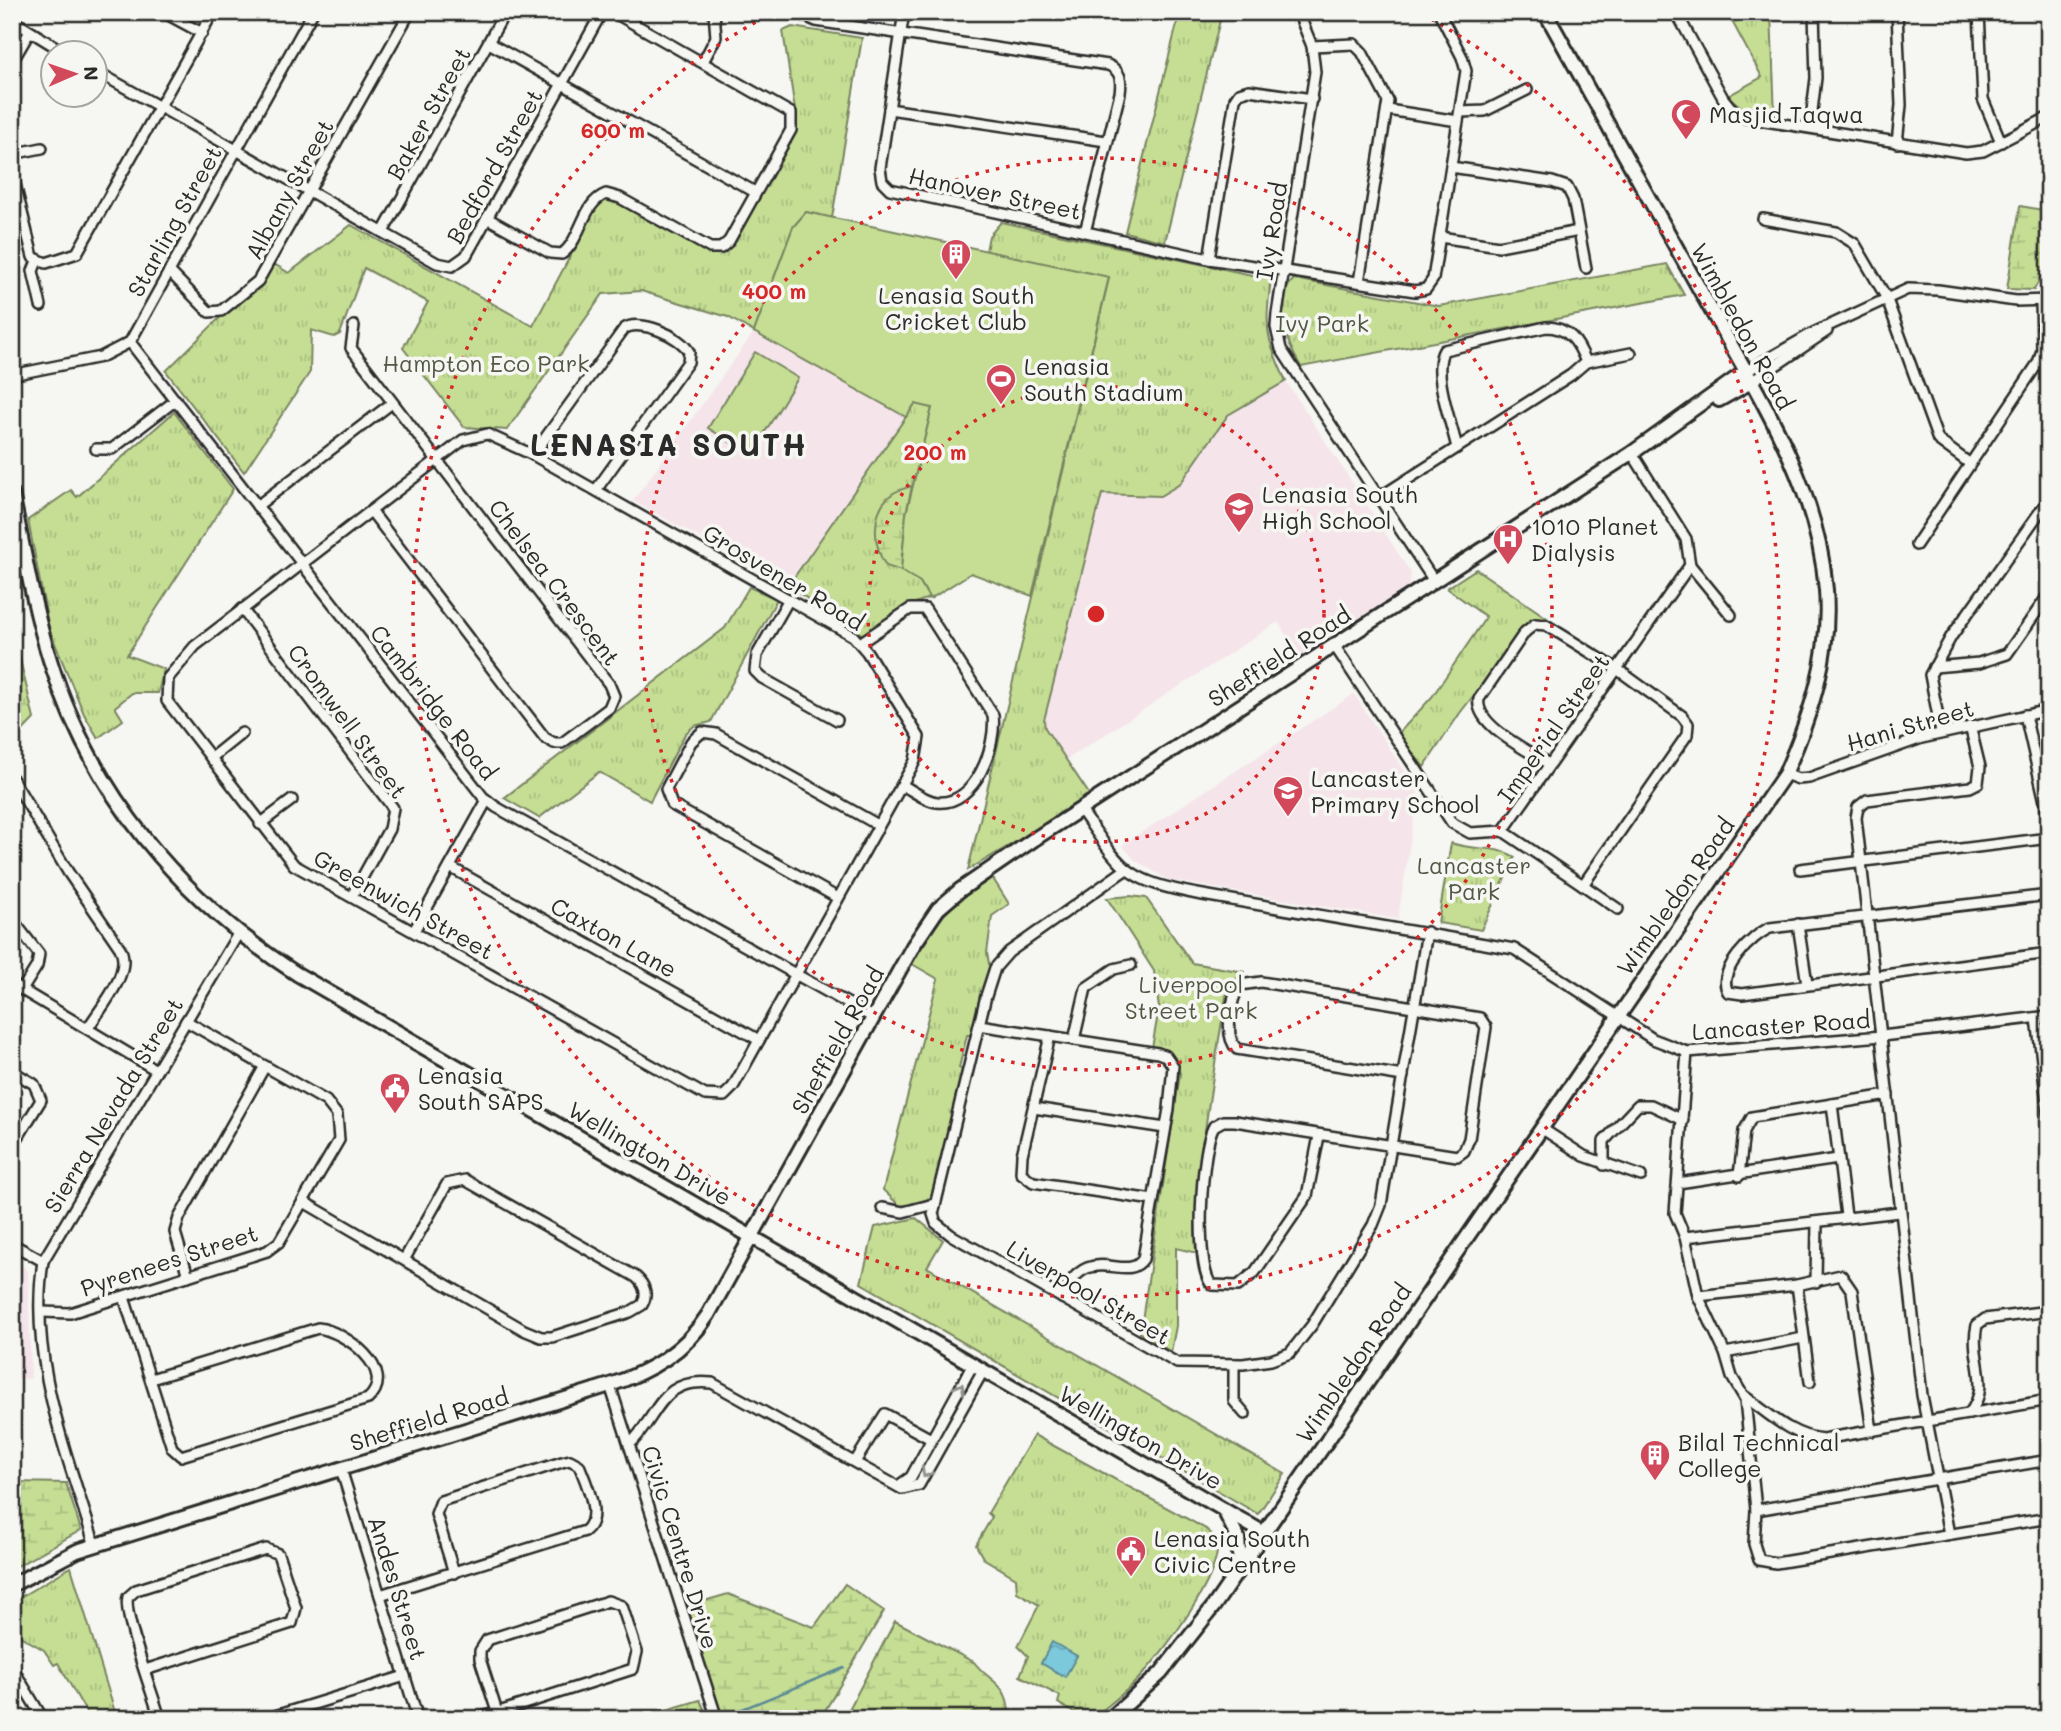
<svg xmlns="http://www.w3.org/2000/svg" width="2061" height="1731" viewBox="0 0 2061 1731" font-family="Mali,sans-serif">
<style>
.built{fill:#f5e5eb}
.grass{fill:url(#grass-tufts);stroke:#788460;stroke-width:2}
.wetland{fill:url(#wetland-marsh);stroke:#788460;stroke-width:2}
.pitch{fill:#c5de94;stroke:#788460;stroke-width:2}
.water{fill:url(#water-ripples);stroke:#5c8a95;stroke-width:2}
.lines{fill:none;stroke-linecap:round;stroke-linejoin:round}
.stream{stroke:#5c8a95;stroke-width:2.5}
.street-casing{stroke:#2b2b2b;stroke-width:14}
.secondary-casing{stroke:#2b2b2b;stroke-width:18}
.street{stroke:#f6f6f2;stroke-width:9}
.secondary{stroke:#f6f6f2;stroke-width:12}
.oneway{stroke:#90908e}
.ring{fill:none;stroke:#d62828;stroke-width:3.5;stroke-dasharray:3.5 7}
.labels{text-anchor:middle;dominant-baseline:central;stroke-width:7;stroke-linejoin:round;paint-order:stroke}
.street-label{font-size:23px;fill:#2b2b2b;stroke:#f6f6f2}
.poi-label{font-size:23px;fill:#2b2b2b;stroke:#f6f6f2;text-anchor:start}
.park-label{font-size:23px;fill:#525845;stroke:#f6f6f2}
.district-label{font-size:30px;font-weight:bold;letter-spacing:2px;fill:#2b2b2b;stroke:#f6f6f2}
.centre{fill:#d62828;stroke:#f6f6f2;stroke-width:3.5}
.ring-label{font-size:21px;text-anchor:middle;font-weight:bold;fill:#d62828;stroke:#f6f6f2;stroke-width:7;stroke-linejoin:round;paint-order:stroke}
</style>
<defs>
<pattern id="grass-tufts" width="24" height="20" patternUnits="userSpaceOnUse" patternTransform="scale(1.75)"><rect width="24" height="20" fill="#c5de94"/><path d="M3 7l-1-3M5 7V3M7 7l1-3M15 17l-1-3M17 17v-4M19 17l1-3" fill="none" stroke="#a9bf80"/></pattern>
<pattern id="wetland-marsh" width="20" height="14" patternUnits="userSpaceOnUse" patternTransform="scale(1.75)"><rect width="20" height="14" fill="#c5de94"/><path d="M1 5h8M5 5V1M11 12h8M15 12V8" fill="none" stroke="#a9bf80"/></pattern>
<pattern id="water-ripples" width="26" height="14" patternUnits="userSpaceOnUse" patternTransform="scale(1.75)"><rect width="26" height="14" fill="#7cc9db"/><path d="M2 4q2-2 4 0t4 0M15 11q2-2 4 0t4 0" fill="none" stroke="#66a3b2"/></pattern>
</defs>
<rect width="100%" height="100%" fill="#f6f6f2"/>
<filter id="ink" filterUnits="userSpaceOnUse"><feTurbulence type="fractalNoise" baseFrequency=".0143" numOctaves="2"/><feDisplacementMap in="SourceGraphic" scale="14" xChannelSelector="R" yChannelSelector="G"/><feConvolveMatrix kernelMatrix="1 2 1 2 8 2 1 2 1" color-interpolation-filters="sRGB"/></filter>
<g filter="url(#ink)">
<!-- built -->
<g class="built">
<polygon points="754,332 906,417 788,586 633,501"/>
<polygon points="1286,381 1411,573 1409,586 1299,656 1278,622 1066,760 1045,728 1044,720 1102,494 1160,496 1180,484 1228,415"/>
<polygon points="1354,694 1418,792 1398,919 1168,880 1135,860 1122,845"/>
<polygon points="12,1254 28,1271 31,1379 12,1378"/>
</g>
<!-- grass -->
<g class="grass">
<polygon points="1180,12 1222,12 1165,242 1125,232"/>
<polygon points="1727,12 1771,12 1775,118 1749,114 1728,96 1762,77"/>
<polygon points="792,27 862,38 832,218 806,212 793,227 754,332 728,317 641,291 603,294 507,430 464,427 403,348 428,302 364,268 340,334 334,337 311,330 310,372 244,472 166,371 274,264 289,273 351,225 533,326 600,200 610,197 722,251 728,248 797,123 783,31"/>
<path d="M1001 222 1271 279C1265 327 1265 337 1286 381L1228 415 1180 484 1160 496 1102 494 1044 720 1045 728 1091 797 968 870 1109 278 986 251 989 236Z"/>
<path d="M1667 264 1684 295 1301 367C1287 344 1270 302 1294 279L1439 306Z"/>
<polygon points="915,404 932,408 906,514 920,582 929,598 904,607 863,635 788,586"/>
<polygon points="174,412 233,489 127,655 164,669 158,693 132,693 115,707 123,720 98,738 84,714 49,629 28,520 71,490 77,497"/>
<polygon points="1476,569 1547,618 1529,624 1460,713 1424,767 1398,734 1432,697 1486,617 1447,588"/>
<polygon points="749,587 777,599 711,722 694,726 685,734 650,801 599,772 539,818 504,798 725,628"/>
<path d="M1451 843C1473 851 1496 845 1515 857L1481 930 1438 923Z"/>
<path d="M992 877 1009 904 992 916 987 953 990 969 972 1035H967L959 1068 964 1070 931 1198 903 1209 883 1190 938 979 912 964C938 919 947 904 992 877Z"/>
<path d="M1130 896 1146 898 1192 963 1244 972 1230 985 1226 997C1212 1082 1196 1166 1197 1253L1176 1248V1326L1171 1352 1140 1333 1180 1074C1176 1057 1169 1052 1152 1048L1159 1008 1154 971 1107 898Z"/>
<polygon points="916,1218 943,1240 927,1267 1285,1474 1258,1514 861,1283 875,1227"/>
<path d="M1034 1435 1206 1529C1210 1533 1215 1537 1216 1541 1226 1571 1162 1654 1141 1676 1127 1692 1108 1705 1092 1719H1084L1058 1703 1060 1696 1020 1676 1028 1656 1018 1646 1039 1605 1017 1592 1016 1578 983 1558 976 1545 992 1517 988 1513Z"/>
<polygon points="71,1567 117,1719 90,1719 58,1663 54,1665 44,1650 20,1636 12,1625 12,1602"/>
</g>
<!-- wetland -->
<g class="wetland">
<polygon points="2020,206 2049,211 2049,262 2034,290 2007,289"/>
<path d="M912 486 906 514 901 571 886 566C873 547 870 510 892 494 897 490 906 488 912 486Z"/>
<polygon points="12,625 34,719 12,742"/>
<polygon points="12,1482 66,1483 81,1530 12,1569"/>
<polygon points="845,1584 884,1611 820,1719 727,1719 718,1710 687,1606 728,1594 814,1627"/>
<path d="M895 1621 974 1662C990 1683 1007 1682 1009 1712L1016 1719H844Z"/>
<polygon points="700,1700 709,1719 636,1719"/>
</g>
<!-- pitch -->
<g class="pitch">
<polygon points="806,212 1109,277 1032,596 971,573 930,599 920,582 901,571 906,514 932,408 915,404 906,417 754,332 793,227"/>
<polygon points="755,352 798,378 751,455 708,428"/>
</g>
<!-- water -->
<polygon class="water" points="1052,1642 1077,1656 1065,1677 1041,1663"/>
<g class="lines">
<!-- stream -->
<polyline class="stream" points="720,1718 844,1668"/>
<!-- street casing -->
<g class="street-casing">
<g id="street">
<polyline points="163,12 202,33"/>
<path d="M796 12 816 21 1108 65C1121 71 1122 80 1120 93L1085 232"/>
<polyline points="904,12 880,168 882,181 890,189 1209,259 1415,291 1426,289 1433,279 1466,71 1462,57 1439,12"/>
<polyline points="1298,12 1312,46 1315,72 1277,314 1276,327 1281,349 1434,581"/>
<polyline points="1676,12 1723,98 1731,108 1746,118 1966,153 1983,151 2049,117"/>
<polyline points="1897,12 1901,105 1897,143"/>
<polyline points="1979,12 1983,99 2001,142"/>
<polyline points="12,20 64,52"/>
<polyline points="489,43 755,192"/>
<polyline points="1312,46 1354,44 1362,52 1388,101 1359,282"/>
<polyline points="12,62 29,33"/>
<polyline points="703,62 716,37 714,12"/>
<polyline points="94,70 437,263 452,266 466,256 602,12"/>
<polyline points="889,109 1106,141"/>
<polyline points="1388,110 1458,121"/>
<polyline points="1460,112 1485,111 1527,90"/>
<polyline points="1810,127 1816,78 1814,12"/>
<polyline points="12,154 42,148"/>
<polyline points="1451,167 1552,182 1567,187 1573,199 1586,268"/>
<polyline points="12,172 33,257 46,263 77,253 213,12"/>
<path d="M487 218 550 253 562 254C582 239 582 203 606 194L620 198 710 248H721L729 241 791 130V113L613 12"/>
<polyline points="1763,219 1836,232 1855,244 1886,297 1938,440 1969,463"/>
<polyline points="383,232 505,12"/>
<polyline points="1440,237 1499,246 1579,231"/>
<polyline points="1209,259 1235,99 1239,93 1249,90 1312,99"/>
<polyline points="37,261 33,271 41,306"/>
<polyline points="169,271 209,312 221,311 258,281 410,12"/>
<polyline points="354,326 351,348 609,684 614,696 609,708 562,743 554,743 545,738 371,511"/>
<polyline points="130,342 483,797 496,807 874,1018"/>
<polyline points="1586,362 1631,353"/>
<polyline points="1745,372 1813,333 1908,289 1938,290 2016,301 2049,300"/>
<polyline points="12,375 101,357 130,342 313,12"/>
<polyline points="1751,382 1827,331"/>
<polygon points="487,434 533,455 853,636 867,652 919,737 915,761 733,1087 724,1096 705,1095 294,865 167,701 168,678 195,646 463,440"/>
<polyline points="96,449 112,449 176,400"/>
<path d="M533 455 624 329C639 318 681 336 689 352L688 362 596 490"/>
<path d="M1380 497 1571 375 1586 362C1578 342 1569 327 1546 327L1444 350C1431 371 1452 424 1457 448"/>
<polyline points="257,506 392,403"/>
<polyline points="1916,545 2038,363 2042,350 2041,301"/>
<polyline points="1690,565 1731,615"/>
<polyline points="789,599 757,655 755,671 762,678 837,720"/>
<polyline points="242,609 393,808 389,829 352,896"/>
<path d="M860 643 910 609H925L993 715C997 745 976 806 937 802 925 801 912 790 902 785"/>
<polyline points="1334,645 1452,823 1470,833 1503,831 1690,565 1686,539 1632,453"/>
<polyline points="1934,667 1979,663 2007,654 2049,594"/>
<polyline points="2025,715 2049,819"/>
<polyline points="1941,732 1930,675 1951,637 2049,499"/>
<polyline points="211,758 242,733"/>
<polyline points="1785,774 1798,779 1809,778 1922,738 2049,710"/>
<path d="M12 778 68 872 120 948C133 972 101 1007 88 1028"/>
<path d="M1081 810C1122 869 1123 880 1197 894L1514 949 1653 1039 1687 1052 1882 1036 2049 1016"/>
<polyline points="260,824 292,800"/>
<path d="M1503 831 1583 885 1687 735 1688 724 1682 716 1617 669 1546 625 1535 624 1525 632 1479 699C1474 725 1529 751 1549 764"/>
<polyline points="450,867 759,1040"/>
<polyline points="1800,869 2049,838"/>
<polyline points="1125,870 1009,952 995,968 986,996 933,1214 936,1223 951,1235 1177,1363 1243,1364 1271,1360 1290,1353 1312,1325 1373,1225 1381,1205 1427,932"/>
<polyline points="1583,885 1618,909"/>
<path d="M2049 895 1770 928C1752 935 1716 972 1728 992L1742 994 2049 953"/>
<polyline points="838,898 672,805 666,789 691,742 702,732 716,734 878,825"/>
<polyline points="12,919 39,954 37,966 22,990"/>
<polyline points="1798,924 1807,984"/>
<polyline points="414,931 487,800"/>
<polyline points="12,984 156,1070"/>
<polyline points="2037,1018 2049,1121"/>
<path d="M979 1025 1158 1053 1166 1056 1173 1066 1169 1109 1143 1259C1126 1285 1087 1238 1062 1298"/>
<polyline points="1050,1036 1022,1155 1021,1173 1033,1182 1153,1200"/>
<polyline points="1074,1040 1086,988 1114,969 1131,965"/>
<polyline points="1687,1052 1675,1213 1685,1237 1698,1296 1725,1353 1732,1377 1745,1399 1756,1510 1754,1544 1759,1560 1776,1563 2049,1518"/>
<polyline points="12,1071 34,1084 41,1100 12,1147"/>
<polyline points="1832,1104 1846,1216"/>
<polyline points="1034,1108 1165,1128"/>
<polyline points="1541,1128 1584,1156 1641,1176"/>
<path d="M1319 1136 1307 1196 1255 1272 1238 1286 1212 1285C1194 1268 1201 1147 1214 1126L1223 1121H1235L1457 1156 1464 1151 1469 1139 1486 1027 1480 1018 1261 982 1240 985C1231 999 1223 1036 1237 1049L1403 1076"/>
<polyline points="1604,1165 1604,1141 1638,1105 1651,1105 1683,1120"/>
<polyline points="1739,1176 1744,1131 1752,1117 1888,1095"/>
<polyline points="1678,1183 1838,1159"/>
<path d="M304 1202 524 1330 541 1337H552L630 1312 642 1305C648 1295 645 1285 636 1277L465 1180 447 1184 404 1260"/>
<polyline points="882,1208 903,1212 934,1204"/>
<polyline points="1685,1237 1899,1212"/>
<polyline points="12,1244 43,1261"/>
<polyline points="188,1276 175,1232 179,1218 265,1066"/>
<polyline points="1816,1282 1817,1222"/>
<polyline points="1797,1285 1810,1382"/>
<polyline points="1698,1296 1797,1285 1841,1275 1852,1291 1872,1431"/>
<path d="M124 1297 172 1448 181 1456 368 1399C399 1371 345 1331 318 1328L151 1379"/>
<polyline points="42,1312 70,1313 267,1251 279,1242 339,1140 337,1115 326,1101 186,1021"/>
<polyline points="1725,1353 1803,1338"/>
<polyline points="1234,1364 1234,1401 1245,1414"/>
<polyline points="610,1385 717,1719"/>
<path d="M1744 1396C1768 1413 1792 1437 1823 1439L2049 1400"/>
<path d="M1969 1414C1993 1383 1969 1359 1977 1325L1985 1319 2049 1311"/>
<path d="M629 1445C659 1417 659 1377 712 1383L902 1489 919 1485 983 1371"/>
<polyline points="855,1462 885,1414 931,1439"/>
<polyline points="341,1469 418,1719"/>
<polyline points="898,1486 911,1477 973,1364"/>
<polyline points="1756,1510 2049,1460"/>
<polyline points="1949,1534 1922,1395 1856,818 1858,807 1867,800 1970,787 1978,783 1980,767 1970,726"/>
<path d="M95 1546C67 1452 28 1361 43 1261L238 934"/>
<path d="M380 1595 585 1531C603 1517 586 1483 579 1465L570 1460 562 1462 441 1501 436 1514 454 1573"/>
<polyline points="12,1667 43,1719"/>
<path d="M145 1670 292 1623 296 1608 278 1554 266 1549 136 1590 128 1597C122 1613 154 1697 160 1719"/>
<polyline points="265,1719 405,1676"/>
<polyline points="477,1719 633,1669 637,1652 622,1606 608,1601 487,1640 480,1651 480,1659 497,1712"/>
</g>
</g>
<!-- secondary casing -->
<g class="secondary-casing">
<g id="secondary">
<polyline points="1719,400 1751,382"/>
<path d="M12 494C24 550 33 606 50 660 91 793 180 899 297 974L1264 1533"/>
<polyline points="1225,1512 1238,1538 1240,1567"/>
<path d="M12 1585 77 1551 610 1385C651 1371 684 1352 708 1315L913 946 938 909 960 890 1033 840 1632 453 1745 372"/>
<path d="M1110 1719 1161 1673 1213 1607 1785 774C1811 715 1831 655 1826 590 1817 479 1752 385 1700 290 1648 197 1597 105 1545 12"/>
</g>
</g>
<!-- street -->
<use href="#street" class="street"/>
<!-- secondary -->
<use href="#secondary" class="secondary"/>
</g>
<!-- one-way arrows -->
<defs><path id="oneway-chevron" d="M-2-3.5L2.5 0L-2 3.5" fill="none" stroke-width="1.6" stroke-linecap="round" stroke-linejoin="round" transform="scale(1.75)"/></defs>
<g class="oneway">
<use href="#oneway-chevron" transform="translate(960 1388) rotate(-61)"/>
<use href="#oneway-chevron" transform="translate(926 1473) rotate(119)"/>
</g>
</g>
<!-- distance rings -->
<g class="ring">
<circle cx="1096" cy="614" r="228"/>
<circle cx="1096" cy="614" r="456"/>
<path d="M1422 14A683 683 0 1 1 770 14"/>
</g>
<!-- icons -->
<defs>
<g id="mosque-pin" transform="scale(1.575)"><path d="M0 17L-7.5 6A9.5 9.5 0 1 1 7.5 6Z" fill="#d1495b" stroke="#f6f6f2"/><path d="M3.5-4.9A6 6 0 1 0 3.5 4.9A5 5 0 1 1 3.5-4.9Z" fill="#fff"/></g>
<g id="building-pin" transform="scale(1.575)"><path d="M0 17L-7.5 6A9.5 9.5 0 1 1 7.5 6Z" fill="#d1495b" stroke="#f6f6f2"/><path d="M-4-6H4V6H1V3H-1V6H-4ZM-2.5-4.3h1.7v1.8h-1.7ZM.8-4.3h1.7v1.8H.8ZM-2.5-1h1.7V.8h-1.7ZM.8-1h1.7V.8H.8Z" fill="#fff"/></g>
<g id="stadium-pin" transform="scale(1.575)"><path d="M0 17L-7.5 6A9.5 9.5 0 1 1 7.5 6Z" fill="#d1495b" stroke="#f6f6f2"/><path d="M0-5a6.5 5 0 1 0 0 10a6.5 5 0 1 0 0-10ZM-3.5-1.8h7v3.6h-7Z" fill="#fff"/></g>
<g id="school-pin" transform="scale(1.575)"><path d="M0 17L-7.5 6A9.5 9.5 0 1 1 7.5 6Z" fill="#d1495b" stroke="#f6f6f2"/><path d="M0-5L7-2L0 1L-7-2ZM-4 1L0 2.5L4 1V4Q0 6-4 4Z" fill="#fff"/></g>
<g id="hospital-pin" transform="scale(1.575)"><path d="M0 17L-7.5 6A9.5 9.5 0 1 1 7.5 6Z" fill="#d1495b" stroke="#f6f6f2"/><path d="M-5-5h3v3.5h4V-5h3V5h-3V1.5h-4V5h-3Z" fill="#fff"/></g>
<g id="civic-pin" transform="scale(1.575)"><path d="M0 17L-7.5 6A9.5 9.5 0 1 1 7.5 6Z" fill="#d1495b" stroke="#f6f6f2"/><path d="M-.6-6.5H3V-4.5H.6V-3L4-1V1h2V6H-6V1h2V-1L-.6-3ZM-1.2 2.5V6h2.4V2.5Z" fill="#fff"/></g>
</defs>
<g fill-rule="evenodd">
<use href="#mosque-pin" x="1686" y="114"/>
<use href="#building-pin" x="956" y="254"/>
<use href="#stadium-pin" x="1001" y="379"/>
<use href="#school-pin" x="1239" y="507"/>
<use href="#hospital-pin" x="1508" y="539"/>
<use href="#school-pin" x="1288" y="791"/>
<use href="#civic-pin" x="395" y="1088"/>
<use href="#building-pin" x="1655" y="1455"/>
<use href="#civic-pin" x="1131" y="1551"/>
</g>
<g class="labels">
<!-- street labels -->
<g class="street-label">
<text transform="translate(428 113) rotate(-61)">Baker Street</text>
<text transform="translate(494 166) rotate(-61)">Bedford Street</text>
<text transform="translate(289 189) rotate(-61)">Albany Street</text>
<text transform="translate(995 193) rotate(12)">Hanover Street</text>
<text transform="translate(174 221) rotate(-61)">Starling Street</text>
<text transform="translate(1271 231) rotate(-81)">Ivy Road</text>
<text transform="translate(1743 326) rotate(61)">Wimbledon Road</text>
<text transform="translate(784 577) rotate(31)">Grosvener Road</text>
<text transform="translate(555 582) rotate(53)">Chelsea Crescent</text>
<text transform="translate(1279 656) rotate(-33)">Sheffield Road</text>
<text transform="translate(434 702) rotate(52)">Cambridge Road</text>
<text transform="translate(348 721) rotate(54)">Cromwell Street</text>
<text transform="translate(1910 725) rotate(-16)">Hani Street</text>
<text transform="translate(1553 728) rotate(-55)">Imperial Street</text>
<text transform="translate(1675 896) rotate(-55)">Wimbledon Road</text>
<text transform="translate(404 904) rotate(29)">Greenwich Street</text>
<text transform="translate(614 937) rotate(29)">Caxton Lane</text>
<text transform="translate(1781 1025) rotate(-4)">Lancaster Road</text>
<text transform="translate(837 1040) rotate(-61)">Sheffield Road</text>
<text transform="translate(113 1105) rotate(-59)">Sierra Nevada Street</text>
<text transform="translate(650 1153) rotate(30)">Wellington Drive</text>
<text transform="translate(169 1260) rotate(-18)">Pyrenees Street</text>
<text transform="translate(1089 1292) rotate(30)">Liverpool Street</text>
<text transform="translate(1353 1363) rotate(-56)">Wimbledon Road</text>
<text transform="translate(429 1419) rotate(-17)">Sheffield Road</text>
<text transform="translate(1141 1437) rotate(30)">Wellington Drive</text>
<text transform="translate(681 1547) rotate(73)">Civic Centre Drive</text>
<text transform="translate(398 1588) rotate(73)">Andes Street</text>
</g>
<!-- poi labels -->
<g class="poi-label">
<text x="1709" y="114">Masjid Taqwa</text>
<text x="956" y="295" text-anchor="middle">Lenasia South<tspan x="956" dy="26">Cricket Club</tspan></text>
<text x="1024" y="366">Lenasia<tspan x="1024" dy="26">South Stadium</tspan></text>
<text x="1262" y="494">Lenasia South<tspan x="1262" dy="26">High School</tspan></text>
<text x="1531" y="526">1010 Planet<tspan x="1531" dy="26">Dialysis</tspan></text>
<text x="1311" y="778">Lancaster<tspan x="1311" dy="26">Primary School</tspan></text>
<text x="418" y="1075">Lenasia<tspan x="418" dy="26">South SAPS</tspan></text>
<text x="1678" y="1442">Bilal Technical<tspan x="1678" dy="26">College</tspan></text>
<text x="1154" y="1538">Lenasia South<tspan x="1154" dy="26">Civic Centre</tspan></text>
</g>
<!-- park labels -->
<g class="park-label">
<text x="1322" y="323">Ivy Park</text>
<text x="486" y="363">Hampton Eco Park</text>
<text x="1474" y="865">Lancaster<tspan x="1474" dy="26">Park</tspan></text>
<text x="1191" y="984">Liverpool<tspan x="1191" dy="26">Street Park</tspan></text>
</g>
<!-- district labels -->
<g class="district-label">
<text x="669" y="444">LENASIA SOUTH</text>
</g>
</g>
<circle cx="1096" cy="614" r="10" class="centre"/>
<g class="ring-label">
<text x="613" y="138">600 m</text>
<text x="774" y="299">400 m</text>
<text x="935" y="460">200 m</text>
</g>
<!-- margin -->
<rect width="2061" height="1731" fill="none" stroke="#f6f6f2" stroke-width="42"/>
<rect x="21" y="21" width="2019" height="1689" fill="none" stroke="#2b2b2b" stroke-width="2.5" filter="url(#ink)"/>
<!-- north arrow -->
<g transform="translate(74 74) rotate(88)"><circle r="33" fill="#f6f6f2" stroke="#a5a5a2" stroke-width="2"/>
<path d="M0-5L12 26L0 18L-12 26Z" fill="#d1495b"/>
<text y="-10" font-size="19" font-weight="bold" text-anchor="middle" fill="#2b2b2b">N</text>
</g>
</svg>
